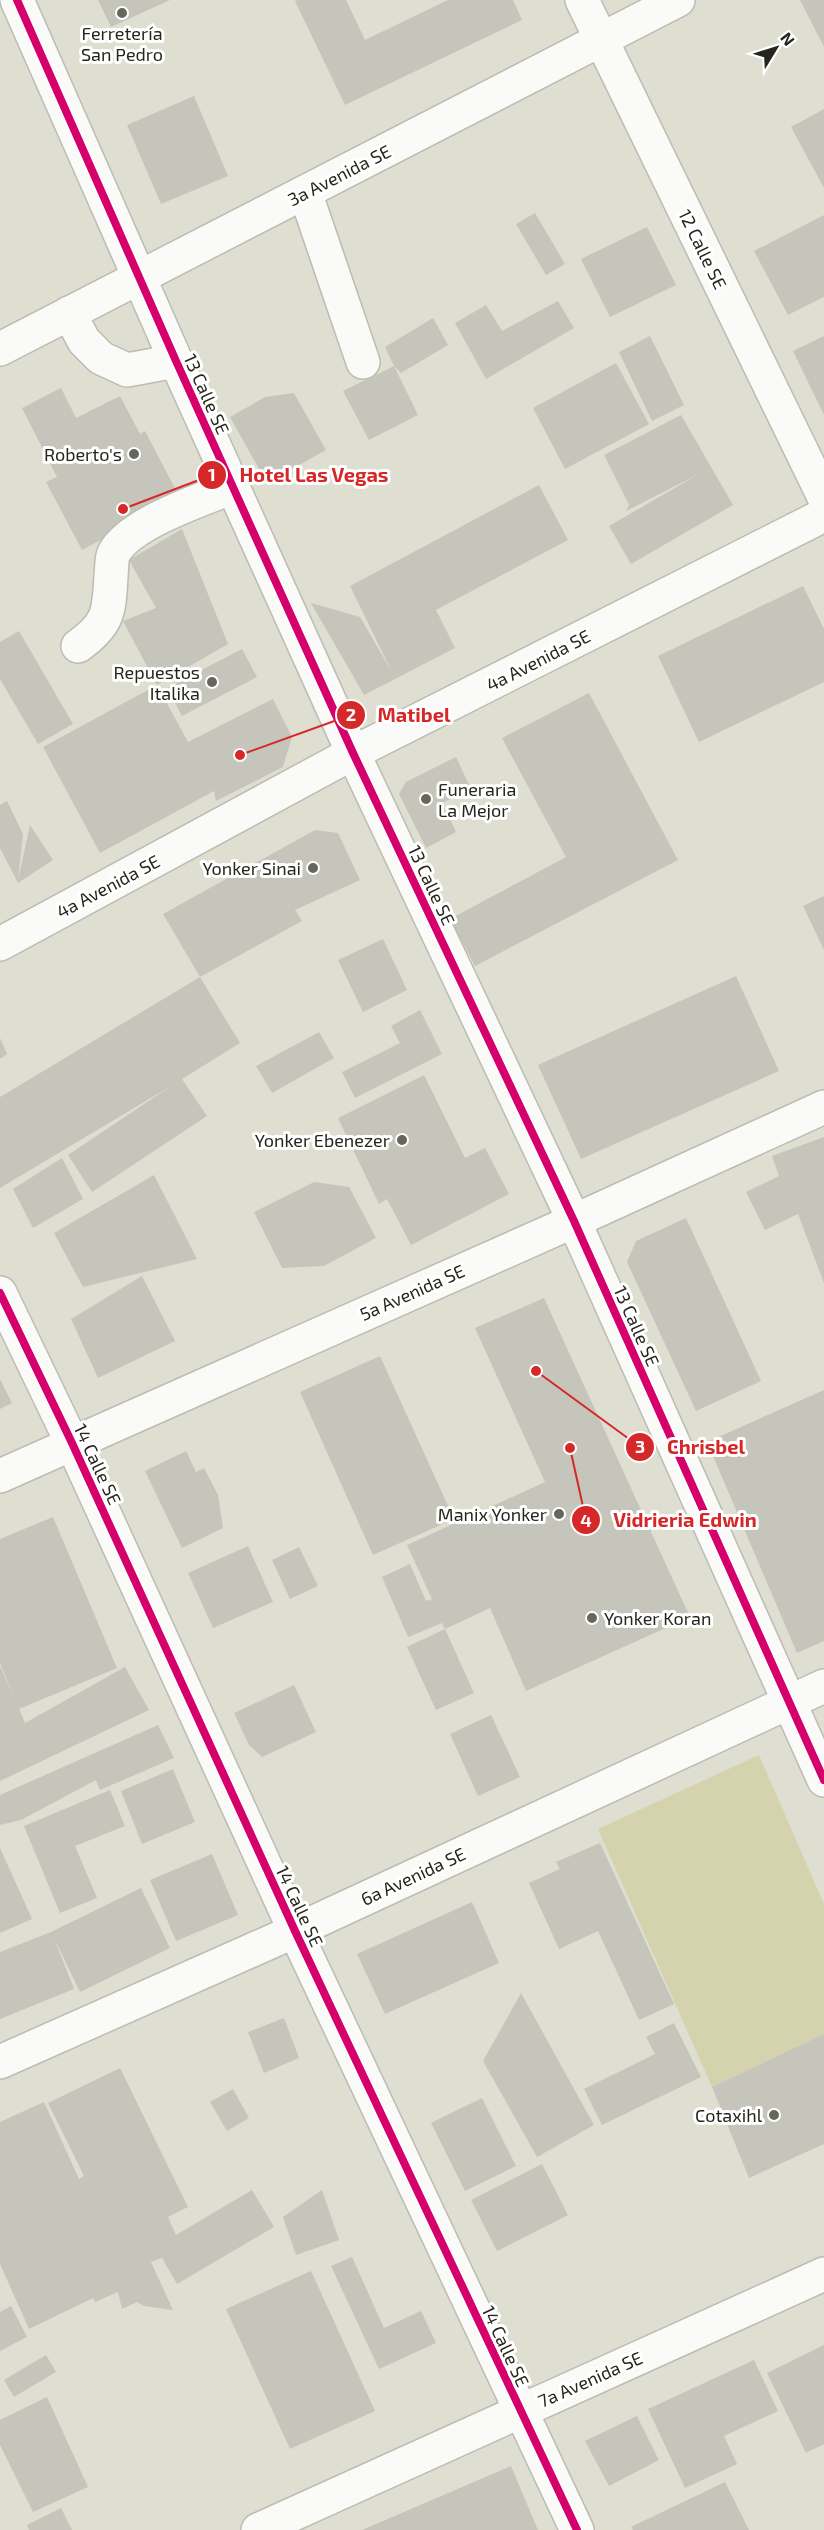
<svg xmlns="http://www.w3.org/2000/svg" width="824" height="2530" viewBox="0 0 824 2530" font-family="'Exo 2',sans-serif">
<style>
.green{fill:#d5d3ae}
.building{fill:#c5c5bb}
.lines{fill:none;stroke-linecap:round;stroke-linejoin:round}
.minor-casing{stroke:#bcbcb2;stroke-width:36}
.minor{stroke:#fafaf8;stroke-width:33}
.cycleway-casing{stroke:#fff;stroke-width:11}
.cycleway{stroke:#d6006c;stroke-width:8}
.poi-dot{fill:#66665c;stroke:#fff;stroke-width:2}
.labels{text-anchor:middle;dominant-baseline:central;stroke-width:6;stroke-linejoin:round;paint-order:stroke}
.poi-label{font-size:18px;fill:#26251d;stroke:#fff;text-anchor:end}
.street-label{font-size:18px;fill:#26251d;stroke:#fff}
.leader{fill:none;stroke:#d62828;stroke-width:2}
.callout-dot{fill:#d62828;stroke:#fff;stroke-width:2}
.mark-label{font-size:18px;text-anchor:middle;font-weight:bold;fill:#fff}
.callout-label{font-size:20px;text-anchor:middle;font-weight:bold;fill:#d62828;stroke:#fff;stroke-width:6;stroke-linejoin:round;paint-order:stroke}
</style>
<rect width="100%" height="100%" fill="#deded1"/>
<!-- green -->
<polygon class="green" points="759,1755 824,1904 824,2034 712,2087 598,1829"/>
<!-- building -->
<g class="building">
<polygon points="98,0 170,0 111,27"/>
<polygon points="297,0 346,0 365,40 448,0 513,0 522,20 345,105 295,1"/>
<polygon points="800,0 824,0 824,47"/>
<polygon points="194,96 228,176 161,204 127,125"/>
<polygon points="824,109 824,188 791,127"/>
<polygon points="535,213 565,264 546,275 516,224"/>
<polygon points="824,215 824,297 788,315 754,251"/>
<polygon points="647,227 676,285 610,317 581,259"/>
<polygon points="558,301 574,328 486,379 455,323 486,305 502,331"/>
<polygon points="433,318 448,345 401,373 394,366 418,415 369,440 343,391 394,366 385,347"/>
<polygon points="650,336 684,405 652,421 619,352"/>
<polygon points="824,336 824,415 793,351"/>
<polygon points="616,363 649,424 565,469 533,408"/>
<polygon points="61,388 76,418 120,396 140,434 145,431 180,498 82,550 46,482 57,477 22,408"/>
<polygon points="294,393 326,450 267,483 230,417 265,397"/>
<polygon points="681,415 733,505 631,564 609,526 699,474 626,511 629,505 604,455"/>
<polygon points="539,485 568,540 436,610 455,648 364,695 311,603 360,617 392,672 350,586"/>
<polygon points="182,529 228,644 157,685 123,621 156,608 129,560"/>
<polygon points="803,586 824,629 824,682 699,742 658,656"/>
<polygon points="19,631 73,724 38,744 0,679 0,642"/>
<polygon points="242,649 257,677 182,716 167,688"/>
<polygon points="157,685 188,742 273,699 292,737 283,767 216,801 214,791 100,853 43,747"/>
<polygon points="589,693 678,860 475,966 450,919 566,857 502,738"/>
<polygon points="456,757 471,789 442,803 456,832 426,848 399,794 406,782"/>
<polygon points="7,801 23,834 18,880 30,825 53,860 18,883 0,848 0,805"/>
<polygon points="315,830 338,833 360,880 295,910 302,921 200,977 163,914"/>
<polygon points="824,896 824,950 803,906"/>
<polygon points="383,939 407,990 363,1012 338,960"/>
<polygon points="736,976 779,1071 581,1159 538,1065"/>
<polygon points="200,977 240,1043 182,1079 207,1116 92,1192 68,1155 171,1086 0,1188 0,1097"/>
<polygon points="420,1010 442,1054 355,1098 342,1072 400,1043 391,1026"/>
<polygon points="319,1032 334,1058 272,1093 256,1066"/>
<polygon points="0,1038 7,1054 0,1059"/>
<polygon points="424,1075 465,1158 485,1148 509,1194 411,1245 387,1199 379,1204 338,1118"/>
<polygon points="824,1137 824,1283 798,1214 765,1230 746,1192 779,1176 772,1156"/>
<polygon points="62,1158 83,1199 33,1228 13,1189"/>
<polygon points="154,1175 197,1259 83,1287 54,1233"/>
<polygon points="314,1182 349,1187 376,1238 324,1266 282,1268 254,1212"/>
<polygon points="686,1218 761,1381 696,1411 627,1262 636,1241"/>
<polygon points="142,1276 175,1341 98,1378 71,1319"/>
<polygon points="544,1298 690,1617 526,1691 490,1608 445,1629 442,1623 408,1637 382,1577 410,1564 426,1601 432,1599 407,1545 545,1482 475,1328"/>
<polygon points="380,1356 454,1519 373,1555 300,1392"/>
<polygon points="0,1379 12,1403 0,1409"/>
<polygon points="824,1390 824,1641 797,1653 707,1442"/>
<polygon points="186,1451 196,1472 204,1468 218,1495 223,1528 182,1548 145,1471"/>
<polygon points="53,1517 117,1668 19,1709 25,1723 125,1667 149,1710 0,1781 0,1666 15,1699 0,1663 0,1539"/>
<polygon points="248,1546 273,1602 213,1628 188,1573"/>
<polygon points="299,1547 318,1586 290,1599 272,1560"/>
<polygon points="445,1629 474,1693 436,1710 407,1647"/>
<polygon points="294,1685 316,1732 262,1757 249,1745 234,1713"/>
<polygon points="491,1715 520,1777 478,1796 450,1734"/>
<polygon points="158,1725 174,1758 100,1790 96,1780 21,1820 0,1825 0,1795"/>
<polygon points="173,1769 195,1822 142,1844 121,1791"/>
<polygon points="110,1790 125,1826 75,1846 97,1898 60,1913 24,1826"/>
<polygon points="600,1843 674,2004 639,2020 598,1931 559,1949 529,1883 560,1869 556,1862"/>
<polygon points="0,1848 32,1919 0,1933"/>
<polygon points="212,1854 238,1915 176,1941 150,1880"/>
<polygon points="141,1888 170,1948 80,1992 54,1938 74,1989 0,2019 0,1952 51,1932"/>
<polygon points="472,1902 499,1963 385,2014 357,1954"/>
<polygon points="521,1993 594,2125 537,2157 483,2061"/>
<polygon points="284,2018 299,2058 264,2073 248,2032"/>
<polygon points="674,2023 701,2077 602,2125 584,2089 655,2054 646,2037"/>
<polygon points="824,2034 824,2144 749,2178 712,2087"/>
<polygon points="120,2068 188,2207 168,2217 176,2235 252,2190 274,2227 177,2284 162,2258 151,2262 173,2310 144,2306 137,2302 122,2309 118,2292 95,2302 93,2298 29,2329 0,2264 0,2122 44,2102 79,2179 84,2176 48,2103"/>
<polygon points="233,2089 249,2118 227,2131 210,2102"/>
<polygon points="482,2098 516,2166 465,2191 431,2123"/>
<polygon points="542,2164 568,2215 497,2251 471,2200"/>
<polygon points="322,2190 339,2240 296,2255 283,2217"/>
<polygon points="352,2257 384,2328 421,2311 436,2343 379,2369 331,2266"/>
<polygon points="311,2271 375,2411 290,2449 226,2309"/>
<polygon points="11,2306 27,2337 0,2351 0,2312"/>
<polygon points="824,2345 824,2444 806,2453 767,2373"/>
<polygon points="46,2355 56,2372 14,2397 4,2380"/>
<polygon points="754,2360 778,2411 724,2436 737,2464 685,2488 648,2409"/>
<polygon points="47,2397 88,2487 33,2512 0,2445 0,2420"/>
<polygon points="637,2416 659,2460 609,2486 585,2441"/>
<polygon points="511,2466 538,2530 362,2530"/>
<polygon points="725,2482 749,2530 633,2530 631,2527"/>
<polygon points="61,2508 72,2530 29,2530 27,2525"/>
</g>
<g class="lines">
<!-- minor casing -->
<g class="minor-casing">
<g id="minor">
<polyline points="17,0 176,361 353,753 574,1221 824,1780"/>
<polyline points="582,0 824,497"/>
<polyline points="305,192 363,362"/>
<polyline points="69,313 84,341 101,358 127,370 176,361"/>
<polyline points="0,349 678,0"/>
<path d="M78 646C109 624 109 612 111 576 112 569 111 559 114 553 130 523 201 500 233 487"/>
<polyline points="0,944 353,753 824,515"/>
<polyline points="0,1293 72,1443 295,1931 577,2530"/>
<polyline points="0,1476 574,1221 824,1107"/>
<polyline points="0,2062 295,1931 824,1686"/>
<polyline points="258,2530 824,2274"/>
</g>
</g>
<!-- minor -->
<use href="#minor" class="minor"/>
<!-- cycleway casing -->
<g class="cycleway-casing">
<g id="cycleway">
<polyline points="17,0 176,361 353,753 574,1221 824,1780"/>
<polyline points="0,1293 72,1443 295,1931 577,2530"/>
</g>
</g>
<!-- cycleway -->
<use href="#cycleway" class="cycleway"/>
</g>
<!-- markers -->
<g class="poi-dot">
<circle cx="122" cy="13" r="6"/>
<circle cx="134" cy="454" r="6"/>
<circle cx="212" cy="682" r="6"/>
<circle cx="426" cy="799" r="6"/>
<circle cx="313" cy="868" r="6"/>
<circle cx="402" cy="1140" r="6"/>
<circle cx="559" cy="1514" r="6"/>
<circle cx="592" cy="1618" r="6"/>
<circle cx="774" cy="2115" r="6"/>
</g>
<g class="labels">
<!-- poi labels -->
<g class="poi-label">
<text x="122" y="33" text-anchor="middle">Ferretería<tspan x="122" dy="21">San Pedro</tspan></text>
<text x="122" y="454">Roberto's</text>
<text x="200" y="672">Repuestos<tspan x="200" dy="21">Italika</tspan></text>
<text x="438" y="789" text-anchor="start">Funeraria<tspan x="438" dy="21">La Mejor</tspan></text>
<text x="301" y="868">Yonker Sinai</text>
<text x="390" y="1140">Yonker Ebenezer</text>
<text x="547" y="1514">Manix Yonker</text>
<text x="604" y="1618" text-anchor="start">Yonker Koran</text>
<text x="762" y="2115">Cotaxihl</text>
</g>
<!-- street labels -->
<g class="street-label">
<text transform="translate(339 175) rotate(-27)">3a Avenida SE</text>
<text transform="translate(703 249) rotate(64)">12 Calle SE</text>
<text transform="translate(207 394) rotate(66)">13 Calle SE</text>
<text transform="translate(538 660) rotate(-27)">4a Avenida SE</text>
<text transform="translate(432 885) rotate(65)">13 Calle SE</text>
<text transform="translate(108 886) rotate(-28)">4a Avenida SE</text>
<text transform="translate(412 1292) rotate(-24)">5a Avenida SE</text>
<text transform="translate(637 1326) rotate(66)">13 Calle SE</text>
<text transform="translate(98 1464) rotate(65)">14 Calle SE</text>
<text transform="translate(413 1876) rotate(-25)">6a Avenida SE</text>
<text transform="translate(300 1906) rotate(65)">14 Calle SE</text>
<text transform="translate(506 2346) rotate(65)">14 Calle SE</text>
<text transform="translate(590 2379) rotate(-24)">7a Avenida SE</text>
</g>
</g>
<!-- callouts -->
<path class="leader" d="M123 509L212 475M240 755L351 715M536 1371L640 1447M570 1448L586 1520"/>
<g class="callout-dot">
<circle cx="123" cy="509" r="6"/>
<circle cx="240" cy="755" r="6"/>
<circle cx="536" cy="1371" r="6"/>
<circle cx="570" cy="1448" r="6"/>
<circle cx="212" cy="475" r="15"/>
<circle cx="351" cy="715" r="15"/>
<circle cx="640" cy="1447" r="15"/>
<circle cx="586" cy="1520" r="15"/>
</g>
<g class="mark-label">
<text x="212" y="481">1</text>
<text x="351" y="721">2</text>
<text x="640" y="1453">3</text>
<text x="586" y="1527">4</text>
</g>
<g class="callout-label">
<text x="314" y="482">Hotel Las Vegas</text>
<text x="414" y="722">Matibel</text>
<text x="706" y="1454">Chrisbel</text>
<text x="685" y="1527">Vidrieria Edwin</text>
</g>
<!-- north arrow -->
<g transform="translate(776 48) rotate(52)" stroke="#ffffff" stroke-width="4.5" paint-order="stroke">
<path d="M0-4.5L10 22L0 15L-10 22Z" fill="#26251d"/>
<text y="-9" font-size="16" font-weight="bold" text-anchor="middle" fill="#26251d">N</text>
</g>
</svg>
